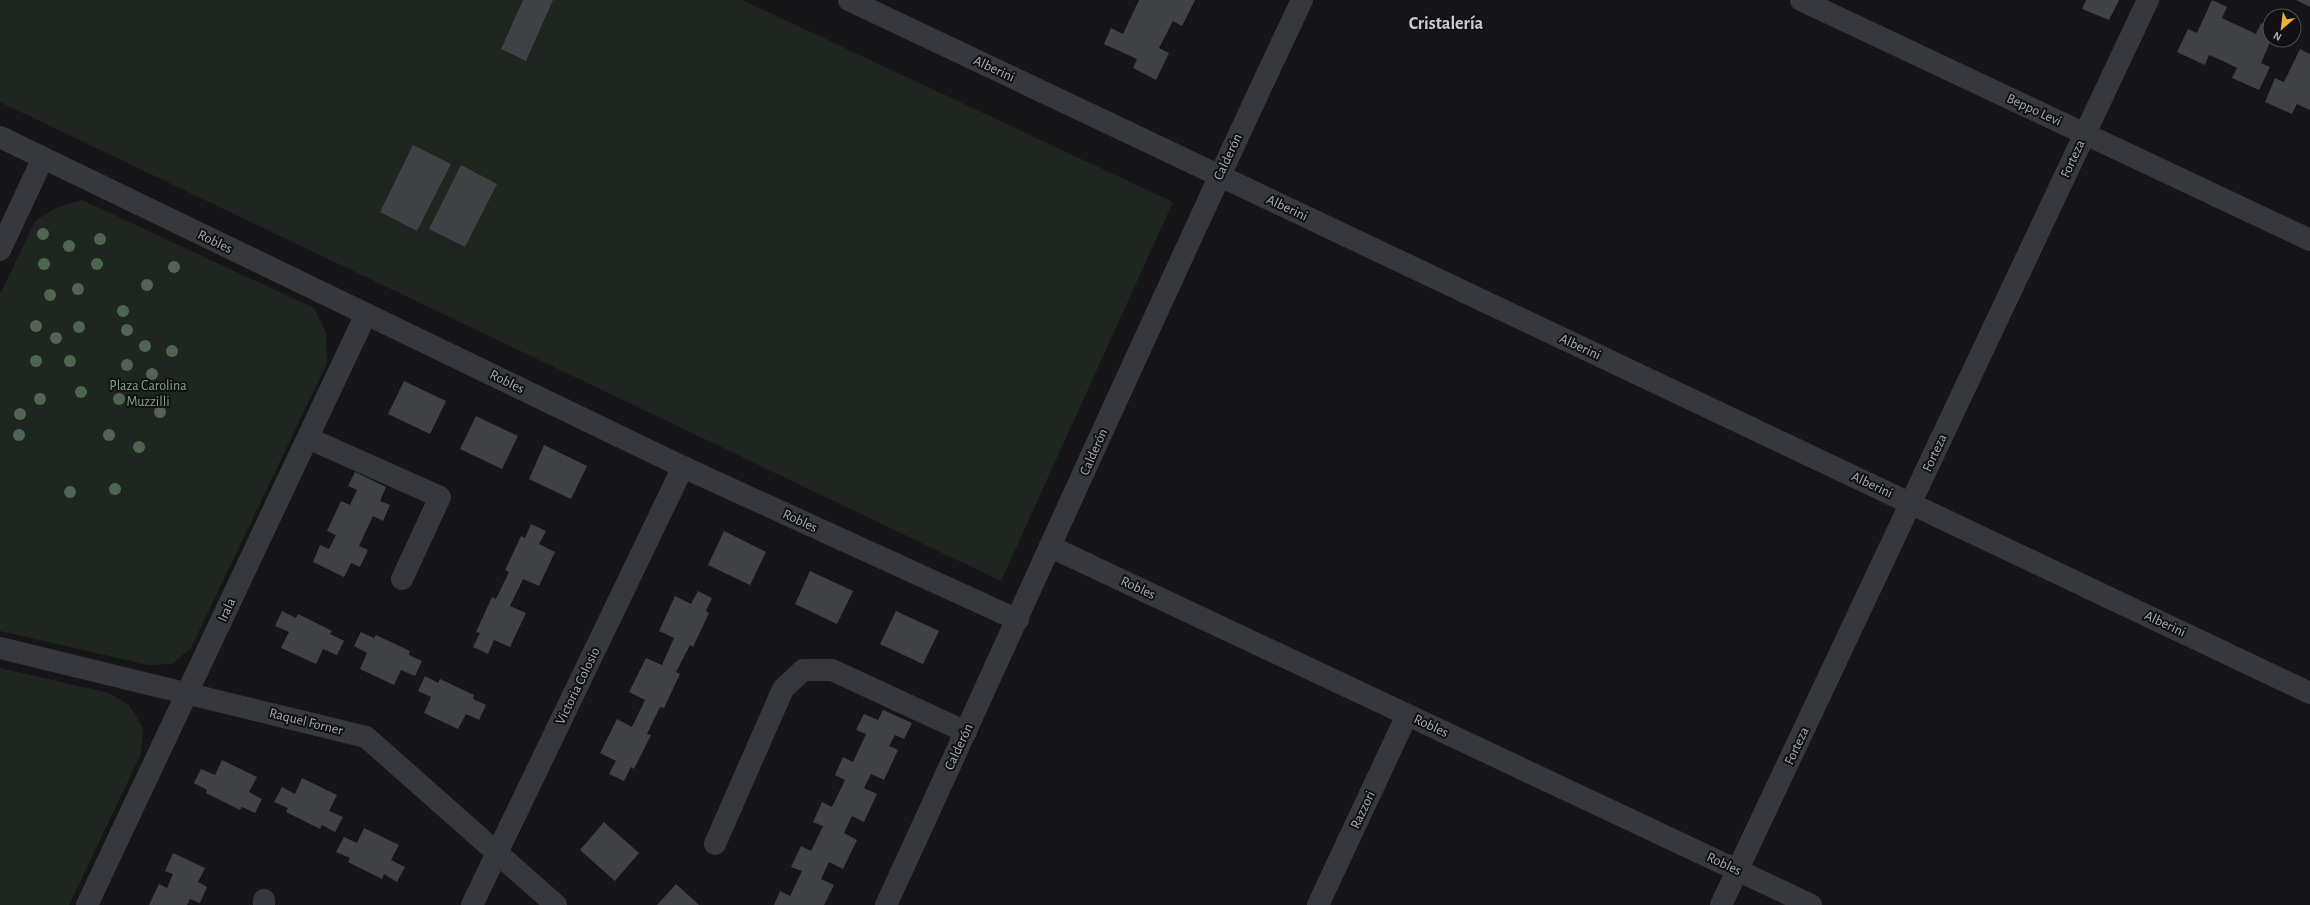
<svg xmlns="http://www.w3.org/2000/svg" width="2310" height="905" viewBox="0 0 2310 905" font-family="'Alegreya Sans',sans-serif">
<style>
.green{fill:#1e261f}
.building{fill:#404145}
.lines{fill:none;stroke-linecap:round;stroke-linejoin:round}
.minor{stroke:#37383d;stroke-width:22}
.tree{fill:#506452}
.labels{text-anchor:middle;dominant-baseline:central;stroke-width:4;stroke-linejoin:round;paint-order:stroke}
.street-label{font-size:14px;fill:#a8adb8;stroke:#111113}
.park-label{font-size:14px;fill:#7fa381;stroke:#111113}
.district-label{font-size:18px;font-weight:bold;fill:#c9ccd4;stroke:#111113}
</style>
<rect width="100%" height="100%" fill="#161618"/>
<!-- green -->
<g class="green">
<polygon points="0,0 742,0 1173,202 1001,581 0,102"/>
<polygon points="82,200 314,308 326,332 327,363 191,648 172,664 148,665 0,631 0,294 36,220 56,208"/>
<polygon points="0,668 109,693 129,705 143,728 141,754 69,905 0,905"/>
</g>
<!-- building -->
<g class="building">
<polygon points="523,0 553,0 526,61 501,49"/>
<polygon points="1139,0 1195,0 1182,26 1173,21 1159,48 1169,53 1156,80 1133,68 1137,59 1104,44 1111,28 1123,34"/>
<polygon points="2086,0 2119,0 2109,20 2082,9"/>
<polygon points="2212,0 2227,7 2222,18 2256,34 2261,23 2270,27 2271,40 2261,63 2270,67 2259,90 2232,78 2237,68 2223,61 2209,55 2205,65 2177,52 2188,29 2197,33"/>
<polygon points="2296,0 2310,0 2310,7"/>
<polygon points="2300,49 2310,54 2310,110 2297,104 2292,114 2265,102 2275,78 2284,82"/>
<polygon points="413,145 451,164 417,231 380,212"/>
<polygon points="461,165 497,184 465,247 429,229"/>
<polygon points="404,381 446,401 430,434 388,414"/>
<polygon points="476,416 518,436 502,469 460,449"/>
<polygon points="544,445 587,466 571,499 529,479"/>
<polygon points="355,472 386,487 380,501 390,505 383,521 373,516 359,546 368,550 360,567 351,563 344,577 313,562 320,545 329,549 336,535 327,531 341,501 350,505 357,490 348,486"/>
<polygon points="531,524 546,531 539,544 555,552 539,586 523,579 510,606 526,613 510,647 494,640 488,654 473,647 480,633 476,632 492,597 496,599 509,572 505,570 521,536 525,538"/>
<polygon points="724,531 766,552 750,585 708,565"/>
<polygon points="810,571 853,591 837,624 795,604"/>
<polygon points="698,591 712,598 706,611 709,613 693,647 690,645 676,672 680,674 664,708 660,707 647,734 651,735 634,769 631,767 624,781 609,774 616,761 600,753 617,719 632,727 645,700 629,692 646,658 662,665 674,638 659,631 675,596 691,604"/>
<polygon points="282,611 296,618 298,614 332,631 330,634 344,641 337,655 323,649 316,664 281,648 289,632 275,626"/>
<polygon points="896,611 939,631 923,664 880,644"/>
<polygon points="361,632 374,638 376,635 410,651 409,655 422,661 415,676 401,670 394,685 360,669 367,653 354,646"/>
<polygon points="425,676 438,683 440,679 474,695 473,699 486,705 479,720 466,714 458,729 424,713 431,697 418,691"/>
<polygon points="883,710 912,723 904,739 895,735 889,746 898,750 884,780 871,774 864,788 877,794 864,822 852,816 844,833 857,840 843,869 829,862 821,879 834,885 824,905 774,905 780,891 790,896 802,871 791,867 801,846 811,851 823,826 813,822 822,802 832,807 845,780 835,775 843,757 853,762 866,734 856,730 864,714 878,720"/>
<polygon points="222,760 257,777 249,792 262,799 255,813 242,807 240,810 206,793 207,790 194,783 201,769 215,775"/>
<polygon points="302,778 337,795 329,811 343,817 335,832 322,825 320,829 286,812 288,808 274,802 282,787 295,794"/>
<polygon points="604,822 639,853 615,881 580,850"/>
<polygon points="364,828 399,845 391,860 405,867 397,882 384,874 382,879 348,862 350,858 336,852 344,837 357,843"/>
<polygon points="173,853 205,868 198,882 207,887 200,903 190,899 187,905 149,905 159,884 167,888 173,874 165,871"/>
<polygon points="676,884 699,905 657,905"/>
</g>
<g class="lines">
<!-- minor -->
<g class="minor">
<polyline points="849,0 2310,693"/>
<polyline points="1801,0 2310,240"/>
<polyline points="0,137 683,467 1018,620"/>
<polyline points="0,250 43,158"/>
<polyline points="308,438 440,497 402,579"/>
<polyline points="1051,547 1811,905"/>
<polyline points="0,648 366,737 556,905"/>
<polyline points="715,844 783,689 803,670 832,670 966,732"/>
<polyline points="87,905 366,314"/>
<polyline points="264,905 264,900"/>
<polyline points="472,905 683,467"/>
<path d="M886 905C1025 604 1160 300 1302 0"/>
<polyline points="1318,905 1407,715"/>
<polyline points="1721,905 2148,0"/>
</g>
</g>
<!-- trees -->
<g class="tree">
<circle cx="43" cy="234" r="6"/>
<circle cx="100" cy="239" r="6"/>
<circle cx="69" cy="246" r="6"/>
<circle cx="44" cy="264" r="6"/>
<circle cx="97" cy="264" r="6"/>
<circle cx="174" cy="267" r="6"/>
<circle cx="147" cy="285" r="6"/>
<circle cx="78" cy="289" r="6"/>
<circle cx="50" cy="295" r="6"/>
<circle cx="123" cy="311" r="6"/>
<circle cx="36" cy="326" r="6"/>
<circle cx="79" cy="327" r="6"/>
<circle cx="127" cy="330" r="6"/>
<circle cx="56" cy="338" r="6"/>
<circle cx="145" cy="346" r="6"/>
<circle cx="172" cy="351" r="6"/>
<circle cx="36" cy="361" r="6"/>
<circle cx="70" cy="361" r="6"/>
<circle cx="127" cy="365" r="6"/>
<circle cx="152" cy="374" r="6"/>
<circle cx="81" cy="392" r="6"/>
<circle cx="40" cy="399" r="6"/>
<circle cx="119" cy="399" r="6"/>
<circle cx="160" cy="412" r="6"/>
<circle cx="20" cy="414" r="6"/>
<circle cx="19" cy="435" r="6"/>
<circle cx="109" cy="435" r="6"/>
<circle cx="139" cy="447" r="6"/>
<circle cx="115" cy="489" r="6"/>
<circle cx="70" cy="492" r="6"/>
</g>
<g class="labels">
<!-- street labels -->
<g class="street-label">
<text transform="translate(994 69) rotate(25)">Alberini</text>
<text transform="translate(2034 110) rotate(25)">Beppo Levi</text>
<text transform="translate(1228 157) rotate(-65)">Calderón</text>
<text transform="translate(2073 159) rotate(-65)">Forteza</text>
<text transform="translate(1287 208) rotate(25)">Alberini</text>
<text transform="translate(215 242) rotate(26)">Robles</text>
<text transform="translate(1580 347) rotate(25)">Alberini</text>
<text transform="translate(507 382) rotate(26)">Robles</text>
<text transform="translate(1094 452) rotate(-66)">Calderón</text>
<text transform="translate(1935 453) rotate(-65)">Forteza</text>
<text transform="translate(1872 485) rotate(25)">Alberini</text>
<text transform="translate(800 521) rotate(25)">Robles</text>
<text transform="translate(1138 588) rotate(25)">Robles</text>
<text transform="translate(227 610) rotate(-65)">Irala</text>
<text transform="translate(2165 624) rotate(25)">Alberini</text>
<text transform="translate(578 686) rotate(-64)">Victoria Colosio</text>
<text transform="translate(306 722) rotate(14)">Raquel Forner</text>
<text transform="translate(1431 726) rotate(25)">Robles</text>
<text transform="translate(1797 746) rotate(-65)">Forteza</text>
<text transform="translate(959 747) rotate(-65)">Calderón</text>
<text transform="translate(1363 810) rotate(-65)">Razzori</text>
<text transform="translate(1724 864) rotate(25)">Robles</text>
</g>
<!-- park labels -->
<g class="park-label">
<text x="148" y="386">Plaza Carolina<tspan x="148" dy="16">Muzzilli</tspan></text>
</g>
<!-- district labels -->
<g class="district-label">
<text x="1446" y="24">Cristalería</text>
</g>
</g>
<!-- north arrow -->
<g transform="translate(2282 28) rotate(208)"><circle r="19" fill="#111113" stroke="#4d4f55"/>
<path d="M0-3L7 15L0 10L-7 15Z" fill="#f2b134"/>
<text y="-6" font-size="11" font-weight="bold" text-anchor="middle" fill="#a8adb8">N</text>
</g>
</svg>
